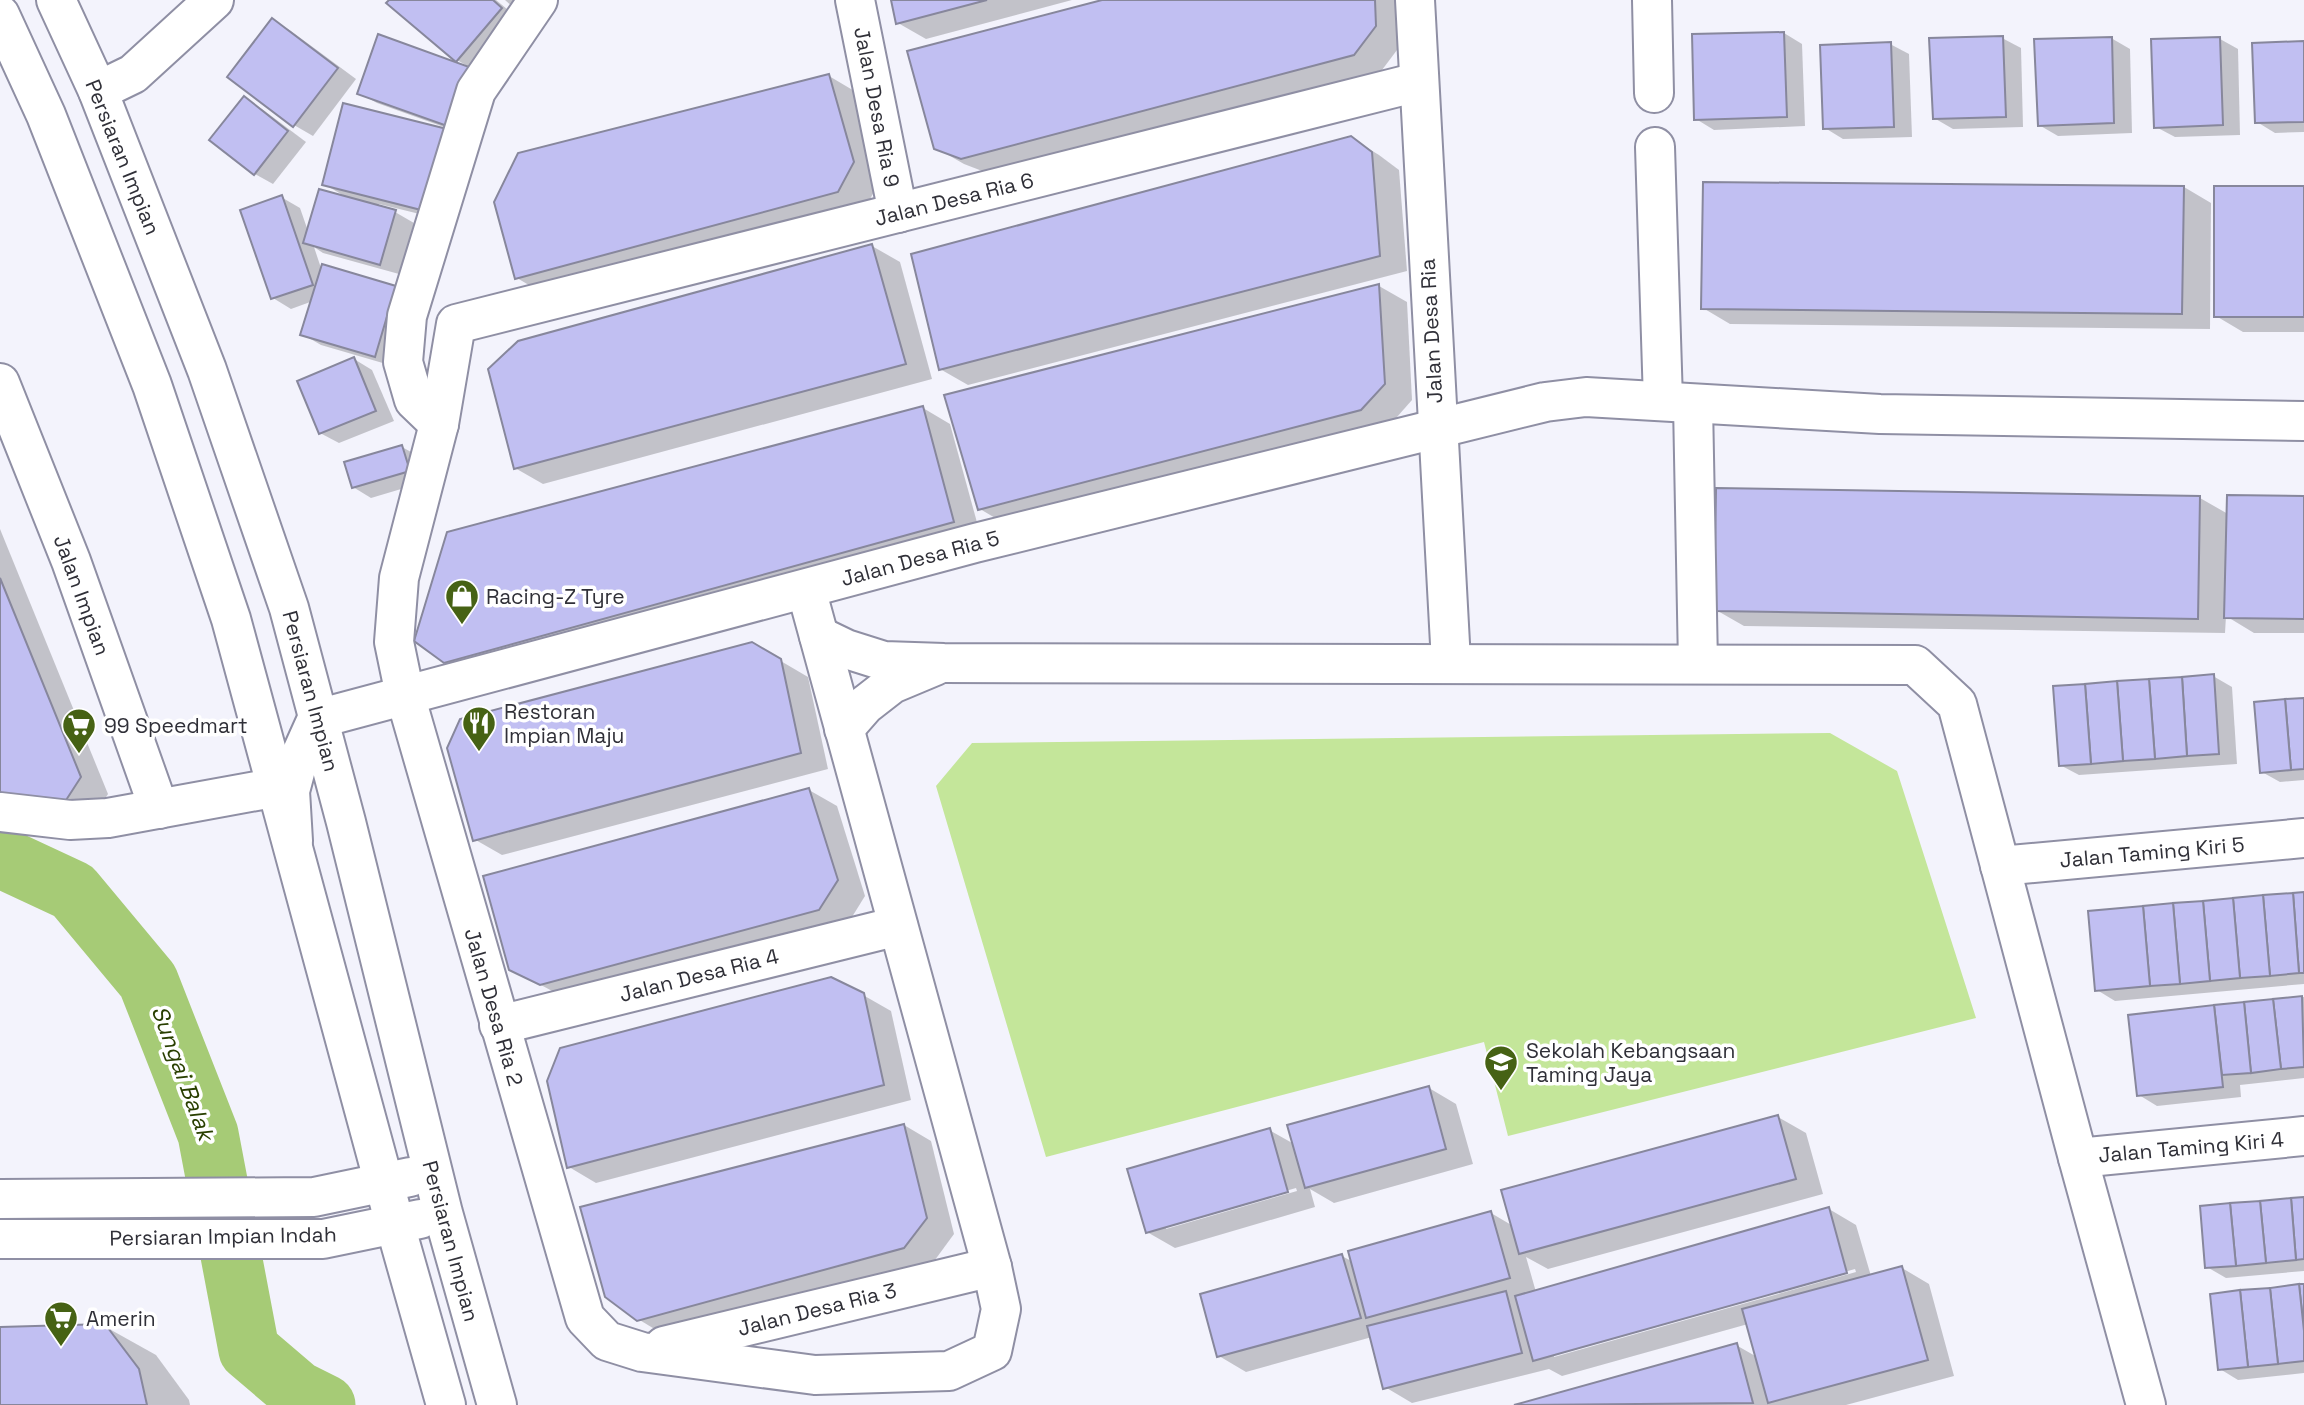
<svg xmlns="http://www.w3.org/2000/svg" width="2304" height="1405" viewBox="0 0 2304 1405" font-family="'Space Grotesk',sans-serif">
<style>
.green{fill:#c4e69a}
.shadow{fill:#0003;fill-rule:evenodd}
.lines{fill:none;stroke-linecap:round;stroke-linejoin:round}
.river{stroke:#a6cb76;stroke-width:61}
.building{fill:#c1bff2;stroke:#87879c;stroke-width:2}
.minor-casing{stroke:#8f8fa4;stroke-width:42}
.minor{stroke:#fff;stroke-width:38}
.labels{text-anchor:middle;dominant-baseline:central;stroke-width:7;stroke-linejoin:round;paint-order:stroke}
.street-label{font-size:21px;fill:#303038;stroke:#fff}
.poi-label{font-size:21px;fill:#303038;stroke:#fff;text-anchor:start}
.water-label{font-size:23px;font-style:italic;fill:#293f00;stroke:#fff}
</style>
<rect width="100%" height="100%" fill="#f3f3fc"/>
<!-- green -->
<polygon class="green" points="1830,733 1897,771 1976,1018 1508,1136 1484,1042 1046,1157 936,786 972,743"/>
<!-- shadow -->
<g class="shadow">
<polygon points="391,0 496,0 519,19 469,136 377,103 359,93 469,67 457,60"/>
<polygon points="505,0 547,0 513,7"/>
<polygon points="892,0 1072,0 926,39 898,23"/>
<polygon points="1109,0 1401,0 1403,42 1382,70 990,174 964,164 936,148"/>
<polygon points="273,20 291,31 356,79 313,136 294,125 230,77"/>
<polygon points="1784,33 1802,44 1805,126 1714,130 1696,119"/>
<polygon points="2002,38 2021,48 2023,127 1953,129 1934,118"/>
<polygon points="2111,38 2130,49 2132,133 2058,136 2039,125"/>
<polygon points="2220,39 2238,49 2240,135 2175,137 2156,127"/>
<polygon points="2304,43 2304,132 2275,133 2257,122"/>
<polygon points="1890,44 1909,54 1912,137 1843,139 1825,128"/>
<polygon points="829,76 856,92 881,178 866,207 544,294 517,278"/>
<polygon points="244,99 262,109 306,142 273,184 255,174 211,140"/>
<polygon points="344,105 444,220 379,204 378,207 395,212 414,223 399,274 323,253 314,247 322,271 324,266 396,288 393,366 321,345 302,334 313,301 291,309 273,298 281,197 300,208 308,231 346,197 324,184"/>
<polygon points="1351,138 1379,155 1399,170 1407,271 968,385 940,369"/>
<polygon points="2184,187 2211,203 2210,329 1730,324 1703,308"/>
<polygon points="2304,187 2304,332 2243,332 2216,316"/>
<polygon points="872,246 900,262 932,379 543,484 515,468"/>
<polygon points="1379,286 1407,302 1412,400 1389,426 1007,525 980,509 946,397"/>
<polygon points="354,359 372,370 394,421 339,443 320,433"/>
<polygon points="923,408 950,424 981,537 473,677 445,661"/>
<polygon points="402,447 420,457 428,481 371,498 353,487"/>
<polygon points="2200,498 2228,514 2304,498 2304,633 2254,633 2226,616 2225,633 1744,626 1716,610"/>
<polygon points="0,529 108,794 87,826 0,809"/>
<polygon points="752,644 808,677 828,769 502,855 474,839"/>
<polygon points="2213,676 2232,687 2237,764 2079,775 2060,765"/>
<polygon points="2304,699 2304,780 2280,782 2262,772"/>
<polygon points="809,790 837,806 865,896 847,925 569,1000 511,969"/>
<polygon points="2304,893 2304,984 2115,1001 2097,990"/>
<polygon points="863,995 891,1011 911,1100 596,1183 569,1167"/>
<polygon points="2304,997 2304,1078 2240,1085 2241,1097 2157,1106 2139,1095 2130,1016"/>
<path d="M1429 1088 1456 1104 1473 1164 1334 1203 1310 1189 1315 1207 1175 1248 1147 1232 1269 1130 1294 1144ZM1296 1188 1297 1191 1166 1229V1225Z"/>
<path d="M1778 1117 1806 1133 1823 1194 1548 1269 1526 1257 1536 1292 1829 1209 1856 1225 1871 1276 1902 1268 1929 1284 1954 1376 1846 1405H1521L1736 1345 1757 1357 1748 1324 1562 1376 1549 1369 1412 1403 1385 1387 1372 1337 1246 1372 1219 1356 1342 1256 1353 1262 1491 1213 1513 1226ZM1855 1269 1856 1272 1554 1357V1354Z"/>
<polygon points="904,1125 931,1141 954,1234 932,1264 666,1336 638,1319"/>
<polygon points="2304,1198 2304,1271 2226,1278 2207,1267"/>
<polygon points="2304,1286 2304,1373 2238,1380 2220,1369"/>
<polygon points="104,1326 156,1355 189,1400 190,1405 0,1405 0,1328"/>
</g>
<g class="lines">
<!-- river -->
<polyline class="river" points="0,857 73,891 148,981 208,1134 249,1350 297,1391 325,1405"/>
</g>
<!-- building -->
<g class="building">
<polygon points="389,0 493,0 502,8 456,62 386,3"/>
<polygon points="891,0 987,0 896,24"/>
<polygon points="1102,0 1375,0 1376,26 1354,55 961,159 934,149 907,51"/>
<polygon points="272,18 338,68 293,127 227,77"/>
<polygon points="1784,32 1787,117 1694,120 1692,34"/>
<polygon points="378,34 472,68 450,127 357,94"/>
<polygon points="2003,36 2006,117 1933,119 1929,38"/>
<polygon points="2112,37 2114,123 2038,126 2034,39"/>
<polygon points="2220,37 2223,125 2154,128 2151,39"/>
<polygon points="2304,41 2304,122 2255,123 2252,43"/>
<polygon points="1891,42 1894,127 1823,129 1820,45"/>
<polygon points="829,74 854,162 838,192 515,279 494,202 518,153"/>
<polygon points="244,96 288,131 254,175 209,140"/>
<polygon points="343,103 447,129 425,211 322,185"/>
<polygon points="1351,136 1372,152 1380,256 939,370 911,254"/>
<polygon points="1703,182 2184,186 2182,314 1701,309"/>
<rect x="2214" y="186" width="90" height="131"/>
<polygon points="319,189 396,210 380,265 303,243"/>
<polygon points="282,195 313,285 271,299 240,210"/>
<polygon points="872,244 906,364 514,469 488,369 518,341"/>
<polygon points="322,264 396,286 375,357 300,335"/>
<polygon points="1379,284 1385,384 1361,410 978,510 944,395"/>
<polygon points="354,357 376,411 319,434 297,381"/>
<polygon points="923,406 954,522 444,663 414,641 447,532"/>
<polygon points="402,445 410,471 352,488 344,462"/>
<polygon points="1716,488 2200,496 2198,619 1714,611"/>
<polygon points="2227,495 2304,496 2304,619 2224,618"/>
<polygon points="0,578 81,777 59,811 0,800"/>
<polygon points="752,642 781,659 801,753 473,841 447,748 460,719"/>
<polygon points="2214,674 2219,754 2187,756 2182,677"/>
<polygon points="2182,677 2187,756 2155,759 2149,679"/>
<polygon points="2149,679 2155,759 2123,761 2117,681"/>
<polygon points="2117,681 2123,761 2091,764 2085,684"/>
<polygon points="2085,684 2091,764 2059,766 2053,686"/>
<polygon points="2304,698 2304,769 2291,770 2285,699"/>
<polygon points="2285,699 2291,770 2260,773 2254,702"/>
<polygon points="809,788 838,880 819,910 540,985 509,970 483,876"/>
<polygon points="2304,892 2304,973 2299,973 2293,893"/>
<polygon points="2293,893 2299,973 2270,976 2263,895"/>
<polygon points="2263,895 2270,976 2240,978 2233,898"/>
<polygon points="2233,898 2240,978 2210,981 2203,901"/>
<polygon points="2203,901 2210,981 2180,984 2173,903"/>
<polygon points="2173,903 2180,984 2150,986 2143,906"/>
<polygon points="2143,906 2150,986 2095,991 2088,911"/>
<polygon points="831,977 864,993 884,1085 567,1168 547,1081 560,1048"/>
<polygon points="2302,996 2304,1067 2281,1069 2273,999"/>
<polygon points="2273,999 2281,1069 2251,1073 2244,1002"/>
<polygon points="2244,1002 2251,1073 2222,1075 2214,1005"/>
<polygon points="2214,1005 2223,1087 2137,1096 2128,1015"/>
<polygon points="1429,1086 1446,1149 1305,1188 1287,1125"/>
<polygon points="1778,1115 1796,1179 1519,1254 1501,1190"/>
<polygon points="904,1124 927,1218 904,1248 637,1321 605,1297 580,1207"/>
<polygon points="1270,1128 1288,1192 1146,1233 1127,1169"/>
<polygon points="2304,1197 2304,1259 2296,1260 2291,1198"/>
<polygon points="2291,1198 2296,1260 2266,1263 2260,1201"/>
<polygon points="2260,1201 2266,1263 2236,1266 2230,1203"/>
<polygon points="2230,1203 2236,1266 2205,1268 2200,1206"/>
<polygon points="1829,1207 1847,1273 1533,1361 1515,1296"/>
<polygon points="1491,1211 1510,1278 1366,1318 1348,1251"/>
<polygon points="1342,1254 1361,1318 1217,1357 1200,1294"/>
<polygon points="1902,1266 1928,1360 1768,1403 1742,1309"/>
<polygon points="2299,1284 2304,1284 2304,1331"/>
<polygon points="2299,1284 2304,1331 2304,1361 2278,1364 2270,1288"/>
<polygon points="2270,1288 2278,1364 2248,1367 2240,1290"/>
<polygon points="2240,1290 2248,1367 2218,1370 2210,1294"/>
<polygon points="1506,1291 1522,1353 1383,1389 1367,1326"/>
<polygon points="105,1324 139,1369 147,1405 0,1405 0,1327"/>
<polygon points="1737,1343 1753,1403 1514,1405"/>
</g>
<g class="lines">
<!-- minor casing -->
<g class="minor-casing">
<g id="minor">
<polyline points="56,0 98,91 207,370 289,608 346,822 443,1213 497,1405"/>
<polyline points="855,0 898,213"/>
<polyline points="1415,0 1451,662"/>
<polyline points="1652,0 1654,93"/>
<polyline points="0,15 46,115 152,385 231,619 401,1246 446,1405"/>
<polyline points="98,91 133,74 214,0"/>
<polyline points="1655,147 1663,401"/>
<polyline points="0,383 71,561 159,809"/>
<polyline points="1693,404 1698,664"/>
<polyline points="439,424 414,400 403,362 407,316 476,91 538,0"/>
<polyline points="806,589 992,1267 1001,1309 992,1351 949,1371 815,1375 642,1352 607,1341 585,1318 405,695 394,642 399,578 439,424 456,324 1418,82"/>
<polyline points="819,636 846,649 884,661 944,663 1915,665 1957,704 2078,1158 2146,1405"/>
<polyline points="844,729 865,705 892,684 935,666"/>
<polyline points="0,812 70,820 108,818 278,787"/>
<polyline points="293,841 290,791 298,761 317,719 975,543 1545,402 1586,397 1880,414 2304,421"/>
<polyline points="2000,866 2304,838"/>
<polyline points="499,1025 898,926"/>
<polyline points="2078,1158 2304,1136"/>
<polyline points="0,1199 314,1197 410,1177"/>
<polyline points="0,1239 323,1239 420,1219"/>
<polyline points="664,1346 992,1267"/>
</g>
</g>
<!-- minor -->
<use href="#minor" class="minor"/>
</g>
<!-- icons -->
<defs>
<g id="shop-pin" transform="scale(1.75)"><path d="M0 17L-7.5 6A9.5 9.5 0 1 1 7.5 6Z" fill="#466214" stroke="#fff"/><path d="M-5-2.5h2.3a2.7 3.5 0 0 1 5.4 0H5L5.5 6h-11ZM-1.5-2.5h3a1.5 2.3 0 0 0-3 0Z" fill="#fff"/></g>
<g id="restaurant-pin" transform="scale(1.75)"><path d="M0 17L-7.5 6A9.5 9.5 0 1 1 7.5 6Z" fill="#466214" stroke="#fff"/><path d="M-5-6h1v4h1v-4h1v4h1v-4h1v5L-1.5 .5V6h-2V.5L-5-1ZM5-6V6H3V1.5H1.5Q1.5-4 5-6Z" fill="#fff"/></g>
<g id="supermarket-pin" transform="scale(1.75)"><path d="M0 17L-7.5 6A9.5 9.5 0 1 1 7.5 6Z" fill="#466214" stroke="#fff"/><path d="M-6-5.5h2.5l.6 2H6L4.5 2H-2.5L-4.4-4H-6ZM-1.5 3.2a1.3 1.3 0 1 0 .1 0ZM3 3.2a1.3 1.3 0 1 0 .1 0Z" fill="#fff"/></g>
<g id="school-pin" transform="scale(1.75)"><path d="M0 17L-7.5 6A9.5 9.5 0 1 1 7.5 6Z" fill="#466214" stroke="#fff"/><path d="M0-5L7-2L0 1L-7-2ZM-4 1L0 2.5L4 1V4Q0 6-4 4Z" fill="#fff"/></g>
</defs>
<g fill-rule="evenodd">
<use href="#shop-pin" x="462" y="596"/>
<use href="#restaurant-pin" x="479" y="723"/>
<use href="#supermarket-pin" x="79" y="725"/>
<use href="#school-pin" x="1501" y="1062"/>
<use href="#supermarket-pin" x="61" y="1318"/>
</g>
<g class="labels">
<!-- street labels -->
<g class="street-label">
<text transform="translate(877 107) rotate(79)">Jalan Desa Ria 9</text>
<text transform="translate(123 157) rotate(68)">Persiaran Impian</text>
<text transform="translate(954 199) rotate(-14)">Jalan Desa Ria 6</text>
<text transform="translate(1431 331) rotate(-93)">Jalan Desa Ria</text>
<text transform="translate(920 558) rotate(-15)">Jalan Desa Ria 5</text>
<text transform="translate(82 595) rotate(70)">Jalan Impian</text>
<text transform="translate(311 691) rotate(75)">Persiaran Impian</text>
<text transform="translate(2152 852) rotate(-5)">Jalan Taming Kiri 5</text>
<text transform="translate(699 975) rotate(-14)">Jalan Desa Ria 4</text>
<text transform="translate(494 1007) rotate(74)">Jalan Desa Ria 2</text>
<text transform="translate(2191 1147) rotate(-5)">Jalan Taming Kiri 4</text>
<text transform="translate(223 1236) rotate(-1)">Persiaran Impian Indah</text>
<text transform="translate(451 1241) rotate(75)">Persiaran Impian</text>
<text transform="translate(817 1309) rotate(-14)">Jalan Desa Ria 3</text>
</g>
<!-- poi labels -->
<g class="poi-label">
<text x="486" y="596">Racing-Z Tyre</text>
<text x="504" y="711">Restoran<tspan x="504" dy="24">Impian Maju</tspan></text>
<text x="104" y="725">99 Speedmart</text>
<text x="1526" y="1050">Sekolah Kebangsaan<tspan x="1526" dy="24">Taming Jaya</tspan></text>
<text x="86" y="1318">Amerin</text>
</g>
<!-- water labels -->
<g class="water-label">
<text transform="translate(183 1073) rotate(70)">Sungai Balak</text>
</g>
</g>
</svg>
